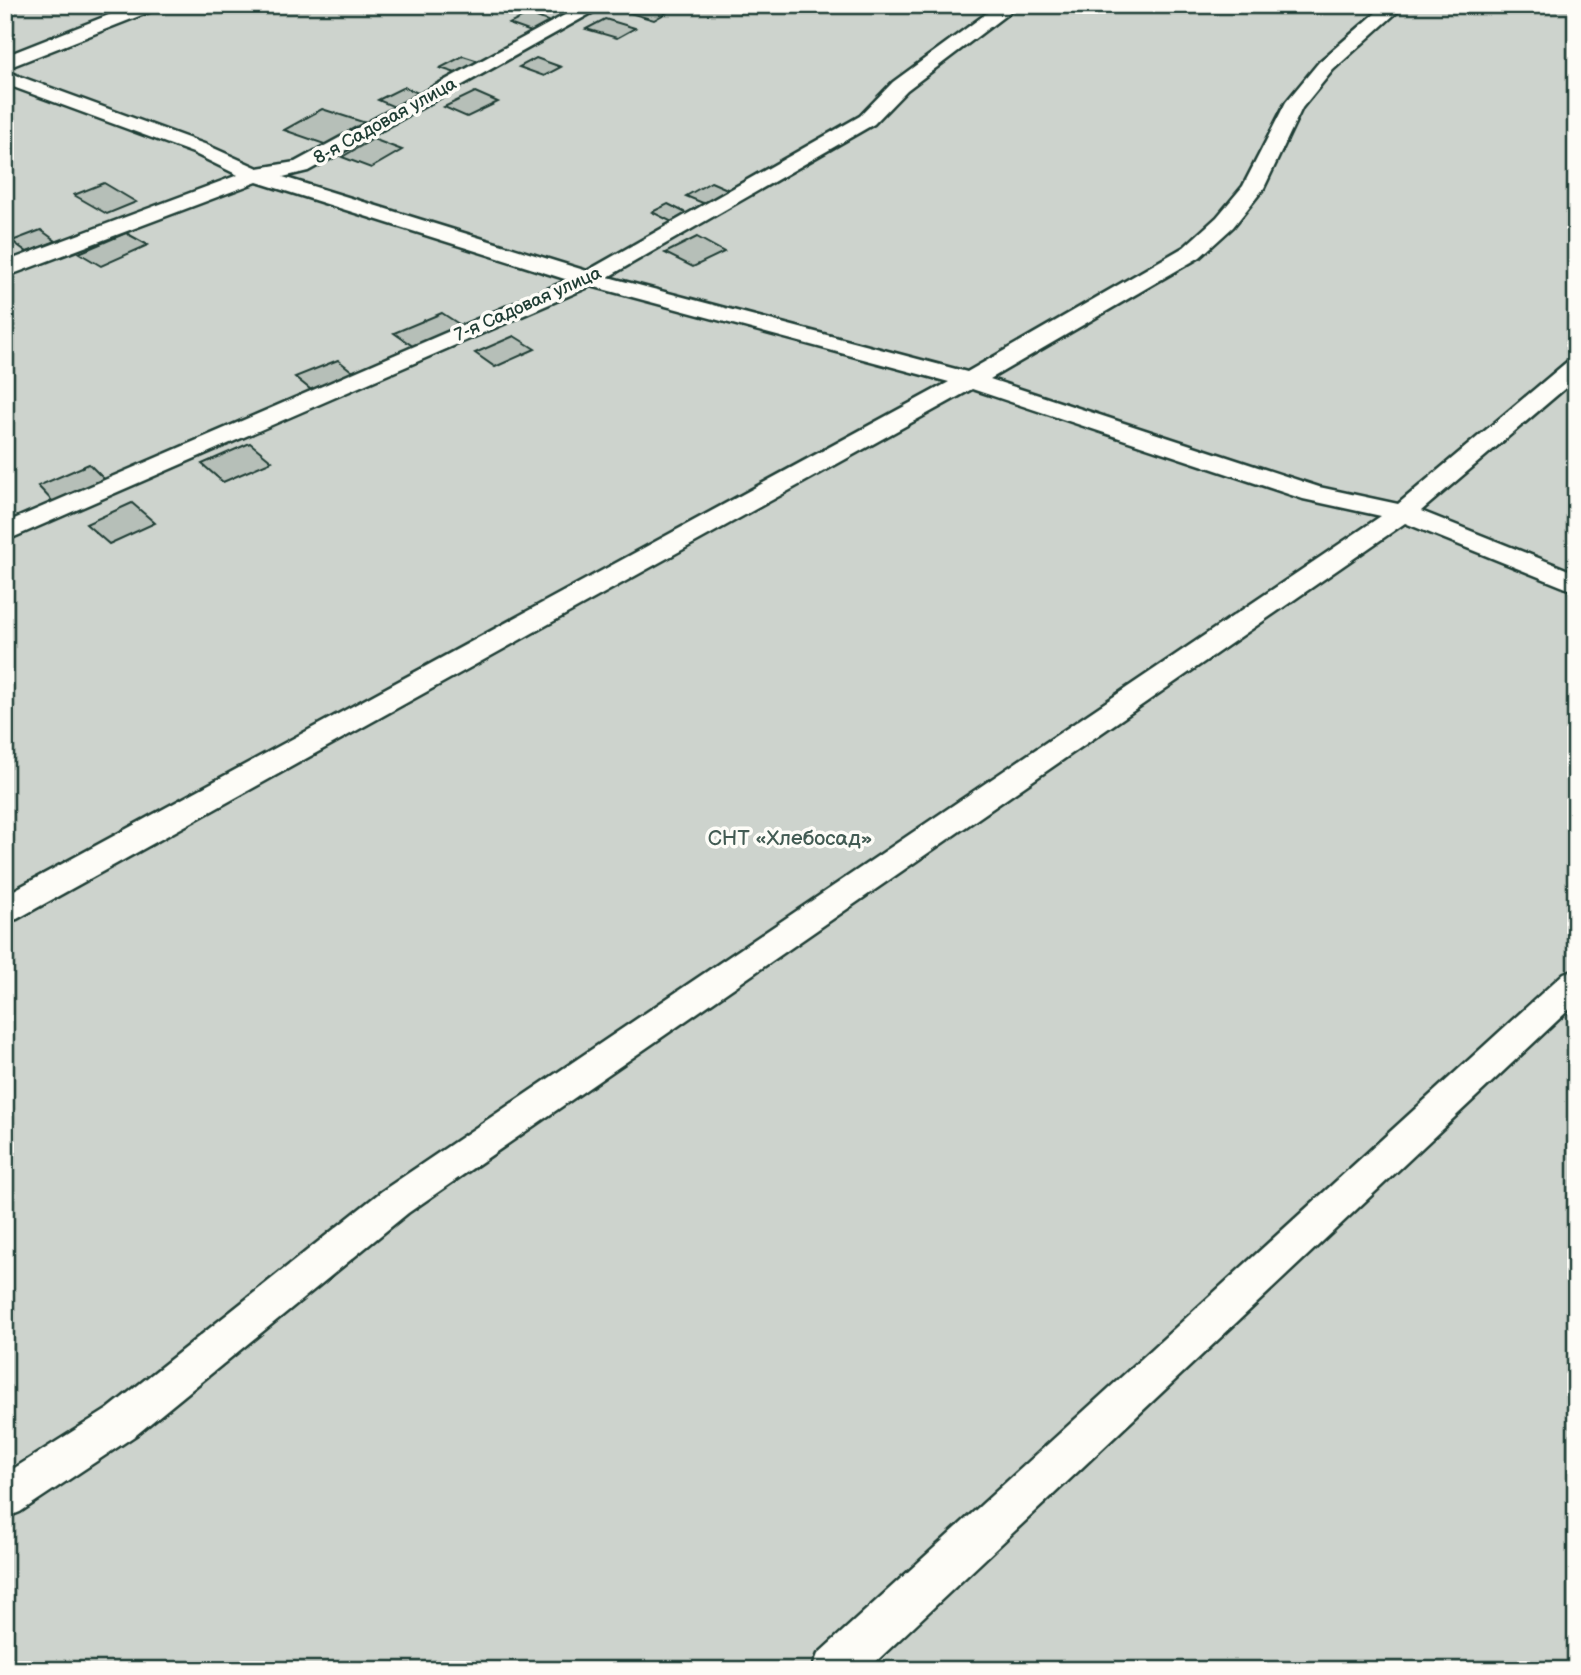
<svg xmlns="http://www.w3.org/2000/svg" width="1581" height="1675" viewBox="0 0 1581 1675" font-family="'Balsamiq Sans',sans-serif">
<style>
.green{fill:#cdd3cd;stroke:#768880;stroke-width:2}
.building{fill:#b6bfb8;stroke:#1f3d34;stroke-width:2}
.lines{fill:none;stroke-linecap:round;stroke-linejoin:round}
.lane-casing{stroke:#1f3d34;stroke-width:5}
.lane{fill:#fdfcf7;fill-rule:evenodd}
.labels{text-anchor:middle;dominant-baseline:central;stroke-width:7;stroke-linejoin:round;paint-order:stroke}
.far-street-label{font-size:18px;fill:#1f3d34;stroke:#fdfcf7}
.park-label{font-size:21px;fill:#425b53;stroke:#fdfcf7}
</style>
<rect width="100%" height="100%" fill="#f0f1eb"/>
<filter id="ink" filterUnits="userSpaceOnUse"><feTurbulence type="fractalNoise" baseFrequency=".0143" numOctaves="2"/><feDisplacementMap in="SourceGraphic" scale="14" xChannelSelector="R" yChannelSelector="G"/><feConvolveMatrix kernelMatrix="1 2 1 2 8 2 1 2 1" color-interpolation-filters="sRGB"/></filter>
<g filter="url(#ink)">
<!-- green -->
<rect class="green" x="5" y="5" width="1571" height="1665"/>
<!-- building -->
<g class="building">
<polygon points="637,5 670,5 676,7 654,20 626,12"/>
<polygon points="529,14 558,25 537,34 509,24"/>
<polygon points="605,19 635,28 617,38 586,29"/>
<polygon points="463,56 485,63 462,75 440,68"/>
<polygon points="536,58 561,67 544,76 519,67"/>
<polygon points="404,87 423,95 397,108 378,100"/>
<polygon points="475,92 498,102 467,117 444,107"/>
<polygon points="322,109 369,124 330,146 284,130"/>
<polygon points="373,139 402,150 371,168 342,157"/>
<polygon points="711,182 734,192 710,206 686,196"/>
<polygon points="104,183 136,202 107,214 74,195"/>
<polygon points="668,204 692,216 676,224 652,212"/>
<polygon points="41,230 56,241 27,252 12,241"/>
<polygon points="126,233 148,245 101,266 79,253"/>
<polygon points="697,237 724,252 693,267 665,253"/>
<polygon points="442,313 465,328 417,349 394,333"/>
<polygon points="514,336 535,349 495,367 475,353"/>
<polygon points="338,360 358,376 315,393 295,377"/>
<polygon points="250,443 272,461 223,482 202,464"/>
<polygon points="89,464 109,484 57,506 38,486"/>
<polygon points="132,503 155,523 109,544 86,524"/>
</g>
<g class="lines">
<!-- lane casing -->
<g class="lane-casing">
<g id="lane">
<polygon points="134,5 160,5 157,9 5,69 5,56"/>
<polygon points="583,5 606,5 308,171 283,177 587,271 860,116 893,82 998,5 1019,5 907,90 874,124 608,277 967,372 1184,247 1217,217 1243,186 1286,102 1319,62 1385,5 1405,5 1333,70 1302,108 1264,188 1233,227 1200,257 990,379 1319,487 1398,504 1568,361 1576,359 1576,379 1421,511 1576,573 1576,592 1405,523 408,1213 136,1435 20,1512 5,1518 5,1474 108,1409 382,1191 1381,516 1303,499 972,389 17,919 5,922 5,895 949,382 591,286 5,541 5,523 568,280 257,182 5,277 5,262 238,175 193,153 5,84 5,71 207,145 258,168 295,162"/>
<polygon points="1576,969 1576,1003 867,1670 812,1670 818,1654 1564,973"/>
</g>
</g>
<!-- lane -->
<use href="#lane" class="lane"/>
</g>
</g>
<g class="labels">
<!-- far-street labels -->
<g class="far-street-label">
<text transform="translate(385 121) rotate(-29)">8-я Садовая улица</text>
<text transform="translate(528 304) rotate(-24)">7-я Садовая улица</text>
</g>
<!-- park labels -->
<g class="park-label">
<text x="790" y="838">СНТ «Хлебосад»</text>
</g>
</g>
<!-- margin -->
<rect width="1581" height="1675" fill="none" stroke="#fdfcf7" stroke-width="28"/>
<rect x="14" y="14" width="1553" height="1647" fill="none" stroke="#1f3d34" stroke-width="2.5" filter="url(#ink)"/>
</svg>
